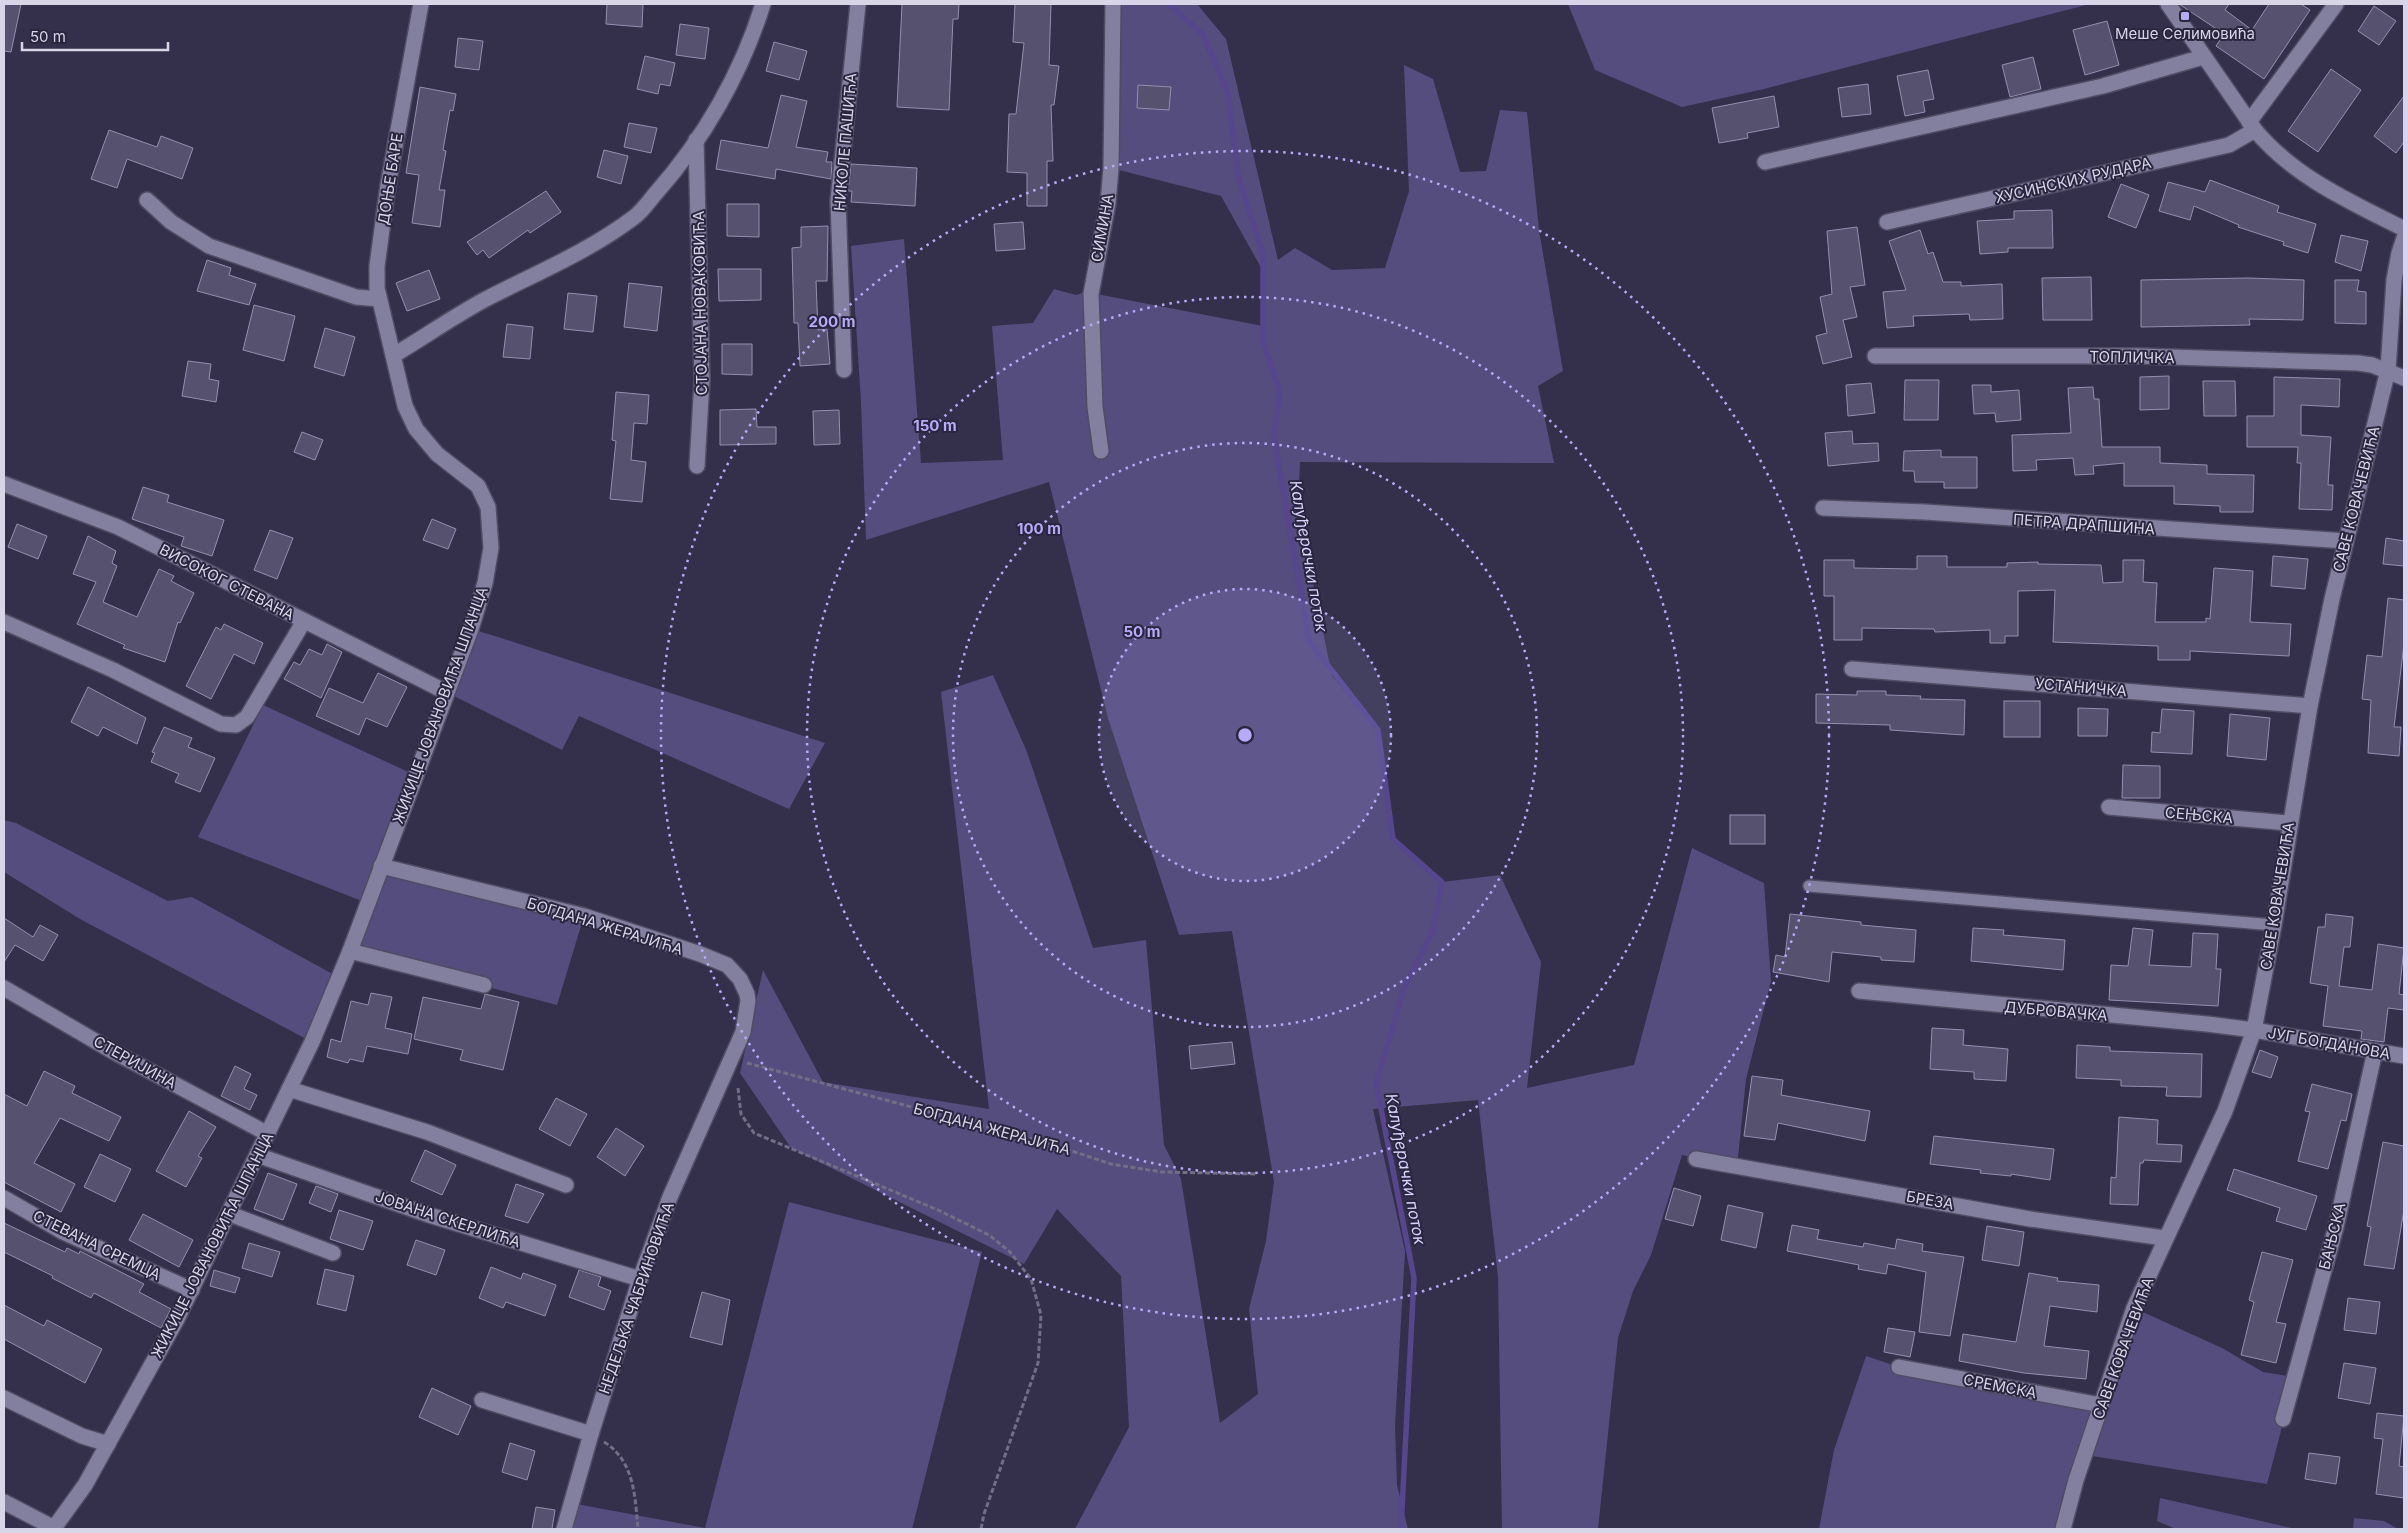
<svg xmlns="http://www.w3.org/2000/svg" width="2408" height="1533" viewBox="0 0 2408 1533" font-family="Inter,sans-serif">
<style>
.green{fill:#554d7e}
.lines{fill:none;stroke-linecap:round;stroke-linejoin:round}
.stream{stroke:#55468e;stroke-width:5.5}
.building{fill:#55516e;stroke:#938fb0}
.lane-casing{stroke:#504c64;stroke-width:14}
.street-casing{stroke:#504c64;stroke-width:18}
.secondary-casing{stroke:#504c64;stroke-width:18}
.path{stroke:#716e86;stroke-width:3;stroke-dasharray:5 2.5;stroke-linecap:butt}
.lane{stroke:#837f9f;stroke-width:11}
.street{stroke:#837f9f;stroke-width:15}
.secondary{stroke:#837f9f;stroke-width:15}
.ring{fill:none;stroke:#b7abf8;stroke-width:2.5;stroke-dasharray:2.5 5}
.poi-dot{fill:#b7abf8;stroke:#2a2640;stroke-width:2}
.labels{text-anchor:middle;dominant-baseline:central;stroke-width:4;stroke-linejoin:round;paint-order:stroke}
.poi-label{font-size:15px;fill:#d7d5e7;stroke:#2a2640}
.street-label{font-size:15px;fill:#d7d5e7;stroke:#2a2640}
.water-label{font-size:16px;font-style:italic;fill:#d8d3fd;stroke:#2a2640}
.centre{fill:#b7abf8;stroke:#2a2640;stroke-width:2.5}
.ring-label{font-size:15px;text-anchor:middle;font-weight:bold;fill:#b7abf8;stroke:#2a2640;stroke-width:4;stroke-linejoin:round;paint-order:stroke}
</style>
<rect width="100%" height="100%" fill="#34304b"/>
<!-- green -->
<g class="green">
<polygon points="1111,4 1197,4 1226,39 1278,260 1295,248 1332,270 1385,268 1409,191 1404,65 1433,79 1460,172 1486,171 1500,110 1527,112 1539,230 1563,371 1538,386 1554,463 1300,462 1298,510 1332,676 1378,730 1393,839 1442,882 1500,875 1541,962 1527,1088 1634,1065 1692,848 1764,883 1771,981 1746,1079 1737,1167 1682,1155 1651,1255 1633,1291 1618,1338 1598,1529 1502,1529 1498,1277 1478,1100 1373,1109 1405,1251 1395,1425 1397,1485 1408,1529 1075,1529 1129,1427 1121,1276 1057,1209 1024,1264 791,1148 740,1073 763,970 823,1082 989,1109 941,692 993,675 1027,752 1093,948 1146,940 1164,1145 1181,1179 1220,1423 1258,1394 1249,1309 1266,1241 1274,1182 1232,931 1179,935 1108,718 1049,482 866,540 861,402 851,246 904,239 921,463 1003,460 992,326 1033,323 1054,289 1076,295 1086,292 1263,326 1263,271 1221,196 1111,168"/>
<polygon points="1568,4 2090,4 1764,89 1682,107 1595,70"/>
<polygon points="471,629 498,637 825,743 789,809 579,716 562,750 446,692"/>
<polygon points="263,705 415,775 381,866 584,916 557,1005 350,951 367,903 198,837"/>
<polygon points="4,820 16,823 168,901 192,897 340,978 312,1042 80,919 4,872"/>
<polygon points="789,1202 982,1252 912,1529 566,1529 571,1503 705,1528"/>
<polygon points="2134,1308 2222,1348 2263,1372 2295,1377 2267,1484 2086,1455 2064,1529 1819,1529 1834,1450 1866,1356 1899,1367 2101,1405"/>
<polygon points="2160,1498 2296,1529 2176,1529 2157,1521"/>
<polygon points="2354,1518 2384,1521 2398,1529 2353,1529"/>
</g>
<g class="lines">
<!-- stream -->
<polyline class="stream" points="1169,4 1203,35 1228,93 1238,175 1263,255 1263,342 1280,392 1274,437 1309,641 1378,730 1393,839 1442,882 1433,931 1404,989 1376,1083 1414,1278 1401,1529"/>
</g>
<!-- building -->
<g class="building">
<polygon points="4,4 21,4 11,52 4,51"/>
<polygon points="607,4 643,4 642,27 606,24"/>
<polygon points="902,4 959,4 958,19 953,19 949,110 897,107"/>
<polygon points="1015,4 1051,4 1049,65 1059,66 1054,105 1051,105 1053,161 1047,161 1047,206 1027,206 1027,173 1007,172 1009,114 1016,114 1024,43 1013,42"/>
<polygon points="2179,4 2229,4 2225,10 2252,30 2269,4 2301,4 2310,10 2264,79 2216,46 2224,34"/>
<polygon points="2374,6 2396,21 2379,45 2358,31"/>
<polygon points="2107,21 2119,65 2085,75 2073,30"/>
<polygon points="680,24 709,28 705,59 676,55"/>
<polygon points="458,38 483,41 479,70 455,67"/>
<polygon points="774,42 807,51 799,80 766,71"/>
<polygon points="645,56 675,63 670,86 660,84 658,94 637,89"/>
<polygon points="2033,57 2041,89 2010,97 2002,65"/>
<polygon points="2331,69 2361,90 2318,152 2288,131"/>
<polygon points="1928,70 1934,99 1923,101 1925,112 1905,116 1897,76"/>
<polygon points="1868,84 1871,114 1842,117 1838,88"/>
<polygon points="1138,85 1171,87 1169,110 1137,108"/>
<polygon points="420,87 456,94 453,111 450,110 443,150 446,151 439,190 445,190 440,227 412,223 419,175 406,173"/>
<polygon points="781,95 807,101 796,147 828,152 826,162 832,162 831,179 776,169 775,179 716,169 721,140 768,148"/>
<polygon points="1774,96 1779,127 1747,133 1748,138 1719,143 1712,108"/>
<polygon points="2404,96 2404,142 2396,153 2374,136"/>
<polygon points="629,123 657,128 651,153 624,147"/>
<polygon points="109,130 157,147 161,136 193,148 182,179 127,159 117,188 91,179"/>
<polygon points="604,150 628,156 621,184 597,177"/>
<polygon points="851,164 917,168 915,206 851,202 852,191 848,191"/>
<polygon points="2210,180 2279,206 2277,212 2316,224 2308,253 2283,245 2284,242 2238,227 2239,225 2194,206 2190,220 2159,211 2168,182 2205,192"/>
<polygon points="2121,184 2149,195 2136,228 2108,217"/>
<polygon points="546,191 561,212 530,233 528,230 489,258 483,250 477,255 467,242"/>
<polygon points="727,204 759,204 759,237 727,236"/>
<polygon points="2052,210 2053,248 2008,248 2008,252 1980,254 1977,221 2014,219 2014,211"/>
<polygon points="1023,222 1025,249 996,251 994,224"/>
<polygon points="828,226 827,281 816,281 818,330 827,329 830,364 800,366 798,323 794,323 792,248 801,247 801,227"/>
<polygon points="1857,227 1865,285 1850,287 1857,317 1843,320 1852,357 1823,364 1816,336 1827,333 1820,297 1832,294 1827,231"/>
<polygon points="1920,230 1928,254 1933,252 1943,282 1961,282 1961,286 2002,284 2003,319 1970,320 1969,314 1913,316 1914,326 1887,328 1883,292 1906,290 1889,241"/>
<polygon points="2341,235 2368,241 2361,271 2335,262"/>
<polygon points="207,260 231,268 229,275 256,284 249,305 197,291"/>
<polygon points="718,269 761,269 761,300 719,301"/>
<polygon points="429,270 440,299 407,311 396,283"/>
<polygon points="2091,277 2092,320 2043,320 2042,278"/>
<polygon points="2248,278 2304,280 2303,320 2249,319 2250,325 2141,327 2141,280"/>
<polygon points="2335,280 2359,280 2357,291 2366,292 2366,324 2335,323"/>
<polygon points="629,283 662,287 657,331 624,327"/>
<polygon points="568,293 597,296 593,332 564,329"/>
<polygon points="254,305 295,316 284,361 243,350"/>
<polygon points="507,324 533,327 530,359 503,357"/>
<polygon points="325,328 355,337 344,376 314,367"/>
<polygon points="722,344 752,344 752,375 722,374"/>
<polygon points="188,361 211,364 209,379 219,381 216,402 182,396"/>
<polygon points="2169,376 2169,409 2140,410 2140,377"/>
<polygon points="2274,377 2340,379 2339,407 2301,405 2301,435 2331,437 2328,485 2333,485 2332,510 2299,509 2301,463 2297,463 2298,447 2247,447 2247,416 2274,416"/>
<polygon points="1905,380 1939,380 1938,420 1904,420"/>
<polygon points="2203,381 2235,381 2236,416 2204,416"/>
<polygon points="1871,383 1875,413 1848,416 1846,385"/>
<polygon points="1972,385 1991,385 1991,392 2019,390 2021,420 1996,422 1995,413 1974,414"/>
<polygon points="2093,387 2094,399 2099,399 2102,447 2160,447 2160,463 2207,465 2207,474 2254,475 2253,512 2220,512 2220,506 2174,504 2174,486 2124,486 2124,463 2093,466 2094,474 2075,475 2073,458 2036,460 2037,470 2013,471 2012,435 2071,433 2068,388"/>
<polygon points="616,392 649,395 647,424 634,423 631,460 646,462 642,502 610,499 616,441 612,440"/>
<polygon points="756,409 757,427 776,427 776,444 720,445 720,410"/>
<polygon points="839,410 840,444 814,445 813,411"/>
<polygon points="1852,431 1853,444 1878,443 1879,461 1828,466 1825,433"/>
<polygon points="302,432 323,440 315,460 294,452"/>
<polygon points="1941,450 1941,457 1977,457 1977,488 1944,488 1944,482 1915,482 1914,471 1903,471 1904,451"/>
<polygon points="143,487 169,495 167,502 224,520 212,556 181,546 184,537 132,519"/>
<polygon points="432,519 456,529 448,549 423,540"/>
<polygon points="17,524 47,536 38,559 8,547"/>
<polygon points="270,530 293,538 277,579 254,570"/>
<polygon points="88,536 116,551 112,563 117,566 103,602 137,617 159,569 174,576 171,581 194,593 180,623 178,622 165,662 123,648 125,645 77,624 96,582 73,574"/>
<polygon points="2386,538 2404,541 2404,566 2383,564"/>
<polygon points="1917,556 1947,556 1947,567 2007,567 2007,563 2038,562 2038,564 2101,565 2103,583 2123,582 2123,560 2144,560 2143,582 2157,583 2155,622 2206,622 2206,618 2210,619 2214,568 2253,571 2250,622 2291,624 2289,656 2190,651 2190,660 2158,660 2158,646 2053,642 2055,590 2018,591 2018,636 2005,636 2005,643 1990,643 1990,630 1935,632 1934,629 1862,628 1862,640 1834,640 1834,596 1824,596 1824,560 1854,560 1854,568 1917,569"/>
<polygon points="2273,556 2308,559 2305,589 2271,586"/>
<polygon points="2388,598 2404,600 2404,644 2394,727 2401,727 2399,756 2368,753 2371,700 2362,699 2367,655 2382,657"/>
<polygon points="224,624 263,643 254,664 234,654 211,699 186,686 216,627 221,630"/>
<polygon points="327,644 342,652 321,698 284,679 294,662 300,665 309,649 322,655"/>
<polygon points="378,673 407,687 387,727 366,718 359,735 316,716 329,688 363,703"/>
<polygon points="88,687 146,718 137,744 103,727 98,736 71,722"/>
<polygon points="1857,691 1886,691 1886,695 1921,696 1920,699 1965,700 1964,735 1890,730 1890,725 1816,723 1816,694 1857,695"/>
<rect x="2004" y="701" width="36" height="36"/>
<polygon points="2078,708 2108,709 2107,736 2078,736"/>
<polygon points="2162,709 2194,711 2192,754 2151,752 2152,732 2160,733"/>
<polygon points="2230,714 2270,718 2266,760 2227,756"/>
<polygon points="164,727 192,738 188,747 215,758 200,792 175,782 179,774 151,762 155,753 152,752"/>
<polygon points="2123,765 2160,766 2160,798 2122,798"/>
<rect x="1730" y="815" width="35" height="29"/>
<polygon points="1790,914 1861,922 1861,925 1916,930 1914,962 1881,960 1881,957 1832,952 1829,982 1773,972 1776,955 1785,957"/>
<polygon points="2326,914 2353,917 2350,947 2344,947 2339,986 2372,990 2378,944 2404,948 2399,994 2404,995 2404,1010 2388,1008 2384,1042 2361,1039 2362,1031 2323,1026 2328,986 2310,983 2318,927 2325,927"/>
<polygon points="4,918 33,937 40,925 58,935 43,961 15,945 4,962"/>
<polygon points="1973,928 2004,930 2003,935 2065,940 2063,970 1971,961"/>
<polygon points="2133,928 2153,930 2149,965 2191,967 2193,933 2218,934 2216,969 2221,969 2218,1006 2109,1000 2111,965 2128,966"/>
<polygon points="371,993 392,997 385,1028 412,1034 408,1054 367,1046 363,1062 350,1059 348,1063 327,1057 331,1039 341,1042 351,1001 368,1005"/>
<polygon points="485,994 519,1002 503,1070 460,1060 463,1050 414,1039 423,997 481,1009"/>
<polygon points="1932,1028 1964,1030 1963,1045 2008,1049 2006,1081 1974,1079 1974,1072 1930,1069"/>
<polygon points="1232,1042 1235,1064 1191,1069 1189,1046"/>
<polygon points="2077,1045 2110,1047 2110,1051 2202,1054 2201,1097 2166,1096 2167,1087 2121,1086 2121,1080 2076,1078"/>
<polygon points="2260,1050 2278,1057 2271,1078 2252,1072"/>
<polygon points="235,1066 251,1074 244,1089 257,1095 250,1110 221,1096"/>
<polygon points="44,1071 75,1086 72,1093 121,1117 109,1141 60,1118 34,1163 75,1184 61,1212 4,1182 4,1094 27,1106"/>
<polygon points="1752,1076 1783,1080 1781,1095 1870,1111 1865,1141 1778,1123 1775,1140 1744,1136"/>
<polygon points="2312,1084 2352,1094 2346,1121 2341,1120 2328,1169 2298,1161 2310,1112 2305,1111"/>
<polygon points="556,1098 587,1114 570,1146 539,1129"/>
<polygon points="189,1111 216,1127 198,1156 202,1158 186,1187 156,1171"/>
<polygon points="2119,1117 2158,1120 2157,1144 2182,1145 2181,1162 2144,1160 2143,1163 2140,1163 2138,1205 2110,1204 2111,1177 2116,1178"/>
<polygon points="616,1128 644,1146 625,1176 597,1157"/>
<polygon points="1934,1136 2054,1149 2050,1180 2011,1174 2011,1176 1980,1173 1981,1170 1930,1164"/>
<polygon points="2383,1142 2404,1146 2404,1210 2394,1269 2364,1265 2371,1227 2367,1226"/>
<polygon points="425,1150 456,1165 442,1195 411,1181"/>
<polygon points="100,1154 131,1169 115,1202 84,1187"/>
<polygon points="2234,1169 2317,1196 2306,1230 2276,1221 2280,1208 2227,1190"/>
<polygon points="268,1173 297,1184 283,1220 254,1209"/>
<polygon points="516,1184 544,1194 528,1223 505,1216"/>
<polygon points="316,1186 338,1194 331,1212 309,1203"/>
<polygon points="1674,1188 1701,1196 1693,1226 1665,1219"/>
<polygon points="1728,1205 1763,1213 1756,1248 1721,1240"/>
<polygon points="339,1210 373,1221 363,1250 330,1239"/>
<polygon points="143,1214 193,1240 179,1267 129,1240"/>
<polygon points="4,1223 65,1252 67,1248 79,1254 80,1251 144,1284 139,1292 171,1309 161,1328 94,1293 91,1298 52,1278 53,1276 4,1252"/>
<polygon points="1792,1225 1819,1230 1817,1239 1863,1247 1864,1243 1895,1249 1897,1239 1923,1244 1922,1251 1964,1257 1950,1336 1919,1332 1926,1272 1888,1264 1886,1274 1858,1269 1859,1265 1787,1251"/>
<polygon points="1987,1226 2024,1232 2019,1266 1982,1260"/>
<polygon points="416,1240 445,1250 436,1275 407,1265"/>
<polygon points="249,1243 280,1252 272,1277 242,1268"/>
<polygon points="2262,1252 2293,1260 2276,1322 2286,1324 2276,1363 2241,1355 2254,1302 2249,1300"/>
<polygon points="491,1267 521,1279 523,1273 556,1285 545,1316 506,1302 503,1308 479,1298"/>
<polygon points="325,1269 354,1276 346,1311 317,1304"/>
<polygon points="214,1270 240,1278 235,1293 210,1286"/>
<polygon points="579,1270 601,1277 598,1286 611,1291 604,1310 569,1297"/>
<polygon points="2029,1273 2058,1278 2057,1281 2099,1285 2097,1312 2050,1306 2044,1346 2089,1351 2086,1379 2024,1373 1959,1361 1963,1334 2016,1342"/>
<polygon points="702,1292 730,1300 722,1345 690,1337"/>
<polygon points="2348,1298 2380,1302 2376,1334 2344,1330"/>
<polygon points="4,1305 44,1326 47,1320 102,1349 85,1383 4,1339"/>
<polygon points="1888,1328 1915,1332 1910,1357 1884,1352"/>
<polygon points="2344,1363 2376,1368 2370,1404 2338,1398"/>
<polygon points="432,1388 471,1406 458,1435 419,1417"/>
<polygon points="2377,1413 2404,1416 2399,1466 2404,1467 2404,1498 2376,1494 2383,1439 2374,1438"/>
<polygon points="510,1443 535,1451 527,1480 502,1472"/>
<polygon points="2309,1453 2340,1457 2336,1484 2305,1479"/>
<polygon points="536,1507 555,1510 552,1529 532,1529"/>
</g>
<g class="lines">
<!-- lane casing -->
<g class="lane-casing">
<polyline id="lane" points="1809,886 2274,925"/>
</g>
<!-- street casing -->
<g class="street-casing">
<g id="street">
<polyline points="2249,122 2336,4"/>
<polyline points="696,140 702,380 697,466"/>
<polyline points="1765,162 2103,86 2203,57"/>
<polyline points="147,200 171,222 209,246 356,297 379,299"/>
<polyline points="1887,222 2229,145 2255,130"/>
<path d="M394 355C424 337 453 317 484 300 534 274 588 252 633 218 642 212 649 201 656 193 704 139 742 72 763 4"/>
<polyline points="1875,356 2140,356 2358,363 2372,365 2404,378"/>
<polyline points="844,370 838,201 858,4"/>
<polyline points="1101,451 1095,407 1091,294 1108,203 1111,168 1113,4"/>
<polyline points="4,484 118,527 446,692"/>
<polyline points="1823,508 1925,512 2346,541"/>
<polyline points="4,622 113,670 221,724 236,725 247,717 304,621"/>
<polyline points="1852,669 2310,706"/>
<polyline points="2109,807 2289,823"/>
<polyline points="381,866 584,916 700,954 727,965 740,979 747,994 748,1001 743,1032 670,1197 640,1279 591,1434 564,1529"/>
<polyline points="350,951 484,985"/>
<polyline points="4,988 114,1052 268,1134"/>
<polyline points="1859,991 2207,1024 2254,1030 2404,1056"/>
<polyline points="289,1089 427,1132 566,1185"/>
<polyline points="257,1155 429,1215 640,1279"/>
<polyline points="1696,1159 2030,1219 2164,1238"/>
<polyline points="4,1198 63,1232 192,1290"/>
<polyline points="230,1214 333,1253"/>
<polyline points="1899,1367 2101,1405"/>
<polyline points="4,1398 82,1436 108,1444"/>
<polyline points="482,1400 591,1434"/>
<polyline points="2283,1419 2336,1227 2375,1051"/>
<polyline points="4,1502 54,1528 85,1485 177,1319 312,1042 350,951 471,629 485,583 491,548 488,507 478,486 437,454 416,429 405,406 377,288 377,266 388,185 421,4"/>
</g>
</g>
<!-- secondary casing -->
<g class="secondary-casing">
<g id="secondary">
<path d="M2168 4 2255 130C2294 177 2351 202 2404 229"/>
<polyline points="2063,1529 2076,1480 2134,1308 2225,1111 2254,1030 2274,925 2310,706 2332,599 2388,370 2394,280 2399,253 2404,238"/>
</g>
</g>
<!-- path -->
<g class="path">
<polyline points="747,1063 1054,1145 1111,1164 1162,1172 1256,1174"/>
<polyline points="738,1088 741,1114 754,1133 938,1210 989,1235 1010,1252 1031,1279 1041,1315 1038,1363 984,1514 981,1529"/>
<path d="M604 1442C635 1461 635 1498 638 1529"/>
</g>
<!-- lane -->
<use href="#lane" class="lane"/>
<!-- street -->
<use href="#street" class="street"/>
<!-- secondary -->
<use href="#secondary" class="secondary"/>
</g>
<!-- distance rings -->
<circle cx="1245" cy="735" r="146" fill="#b7abf8" fill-opacity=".12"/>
<g class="ring">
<circle cx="1245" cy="735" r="146"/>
<circle cx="1245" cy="735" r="292"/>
<circle cx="1245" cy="735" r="438"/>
<circle cx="1245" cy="735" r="584"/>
</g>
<!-- markers -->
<rect class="poi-dot" x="2180" y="11" width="10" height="10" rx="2.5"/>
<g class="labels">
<!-- poi labels -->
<g class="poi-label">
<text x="2185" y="33">Меше Селимовића</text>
</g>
<!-- street labels -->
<g class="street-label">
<text transform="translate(845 142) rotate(-85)">НИКОЛЕ ПАШИЋА</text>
<text transform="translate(390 179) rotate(-81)">ДОЊЕ БАРЕ</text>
<text transform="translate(2073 180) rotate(-13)">ХУСИНСКИХ РУДАРА</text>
<text transform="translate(1102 228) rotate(-80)">СИМИНА</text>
<text transform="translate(700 303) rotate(-91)">СТОЈАНА НОВАКОВИЋА</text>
<text transform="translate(2132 357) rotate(1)">ТОПЛИЧКА</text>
<text transform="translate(2356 499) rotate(-76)">САВЕ КОВАЧЕВИЋА</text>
<text transform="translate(2084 524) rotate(4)">ПЕТРА ДРАПШИНА</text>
<text transform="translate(227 582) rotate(27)">ВИСОКОГ СТЕВАНА</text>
<text transform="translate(2081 687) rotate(5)">УСТАНИЧКА</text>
<text transform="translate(440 705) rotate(-70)">ЖИКИЦЕ ЈОВАНОВИЋА ШПАНЦА</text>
<text transform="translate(2199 815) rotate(5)">СЕЊСКА</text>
<text transform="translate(2277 896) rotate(-81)">САВЕ КОВАЧЕВИЋА</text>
<text transform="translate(605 926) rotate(17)">БОГДАНА ЖЕРАЈИЋА</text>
<text transform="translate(2056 1011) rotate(5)">ДУБРОВАЧКА</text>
<text transform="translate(2329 1043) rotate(10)">ЈУГ БОГДАНОВА</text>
<text transform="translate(135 1062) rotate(29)">СТЕРИЈИНА</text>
<text transform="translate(992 1129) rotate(15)">БОГДАНА ЖЕРАЈИЋА</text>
<text transform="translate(1930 1200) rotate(10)">БРЕЗА</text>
<text transform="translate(448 1219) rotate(18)">ЈОВАНА СКЕРЛИЋА</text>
<text transform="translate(2332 1236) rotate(-76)">БАЊСКА</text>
<text transform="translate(97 1245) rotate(26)">СТЕВАНА СРЕМЦА</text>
<text transform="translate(212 1245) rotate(-63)">ЖИКИЦЕ ЈОВАНОВИЋА ШПАНЦА</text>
<text transform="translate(636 1298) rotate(-71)">НЕДЕЉКА ЧАБРИНОВИЋА</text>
<text transform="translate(2123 1348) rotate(-70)">САВЕ КОВАЧЕВИЋА</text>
<text transform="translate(2000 1386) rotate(11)">СРЕМСКА</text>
</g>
<!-- water labels -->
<g class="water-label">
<text transform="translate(1309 556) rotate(80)">Калуђерачки поток</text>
<text transform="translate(1406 1169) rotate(79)">Калуђерачки поток</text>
</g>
</g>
<circle cx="1245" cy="735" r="8" class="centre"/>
<g class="ring-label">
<text x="832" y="327">200 m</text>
<text x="935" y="431">150 m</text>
<text x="1039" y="534">100 m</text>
<text x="1142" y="637">50 m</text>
</g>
<!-- border -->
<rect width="2408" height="1533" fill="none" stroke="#d7d5e7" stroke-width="10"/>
<!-- scale -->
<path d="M22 42v8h146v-8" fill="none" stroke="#d7d5e7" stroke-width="2.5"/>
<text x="30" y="42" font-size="15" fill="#d7d5e7" stroke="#2a2640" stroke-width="4" paint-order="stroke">50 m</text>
</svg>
